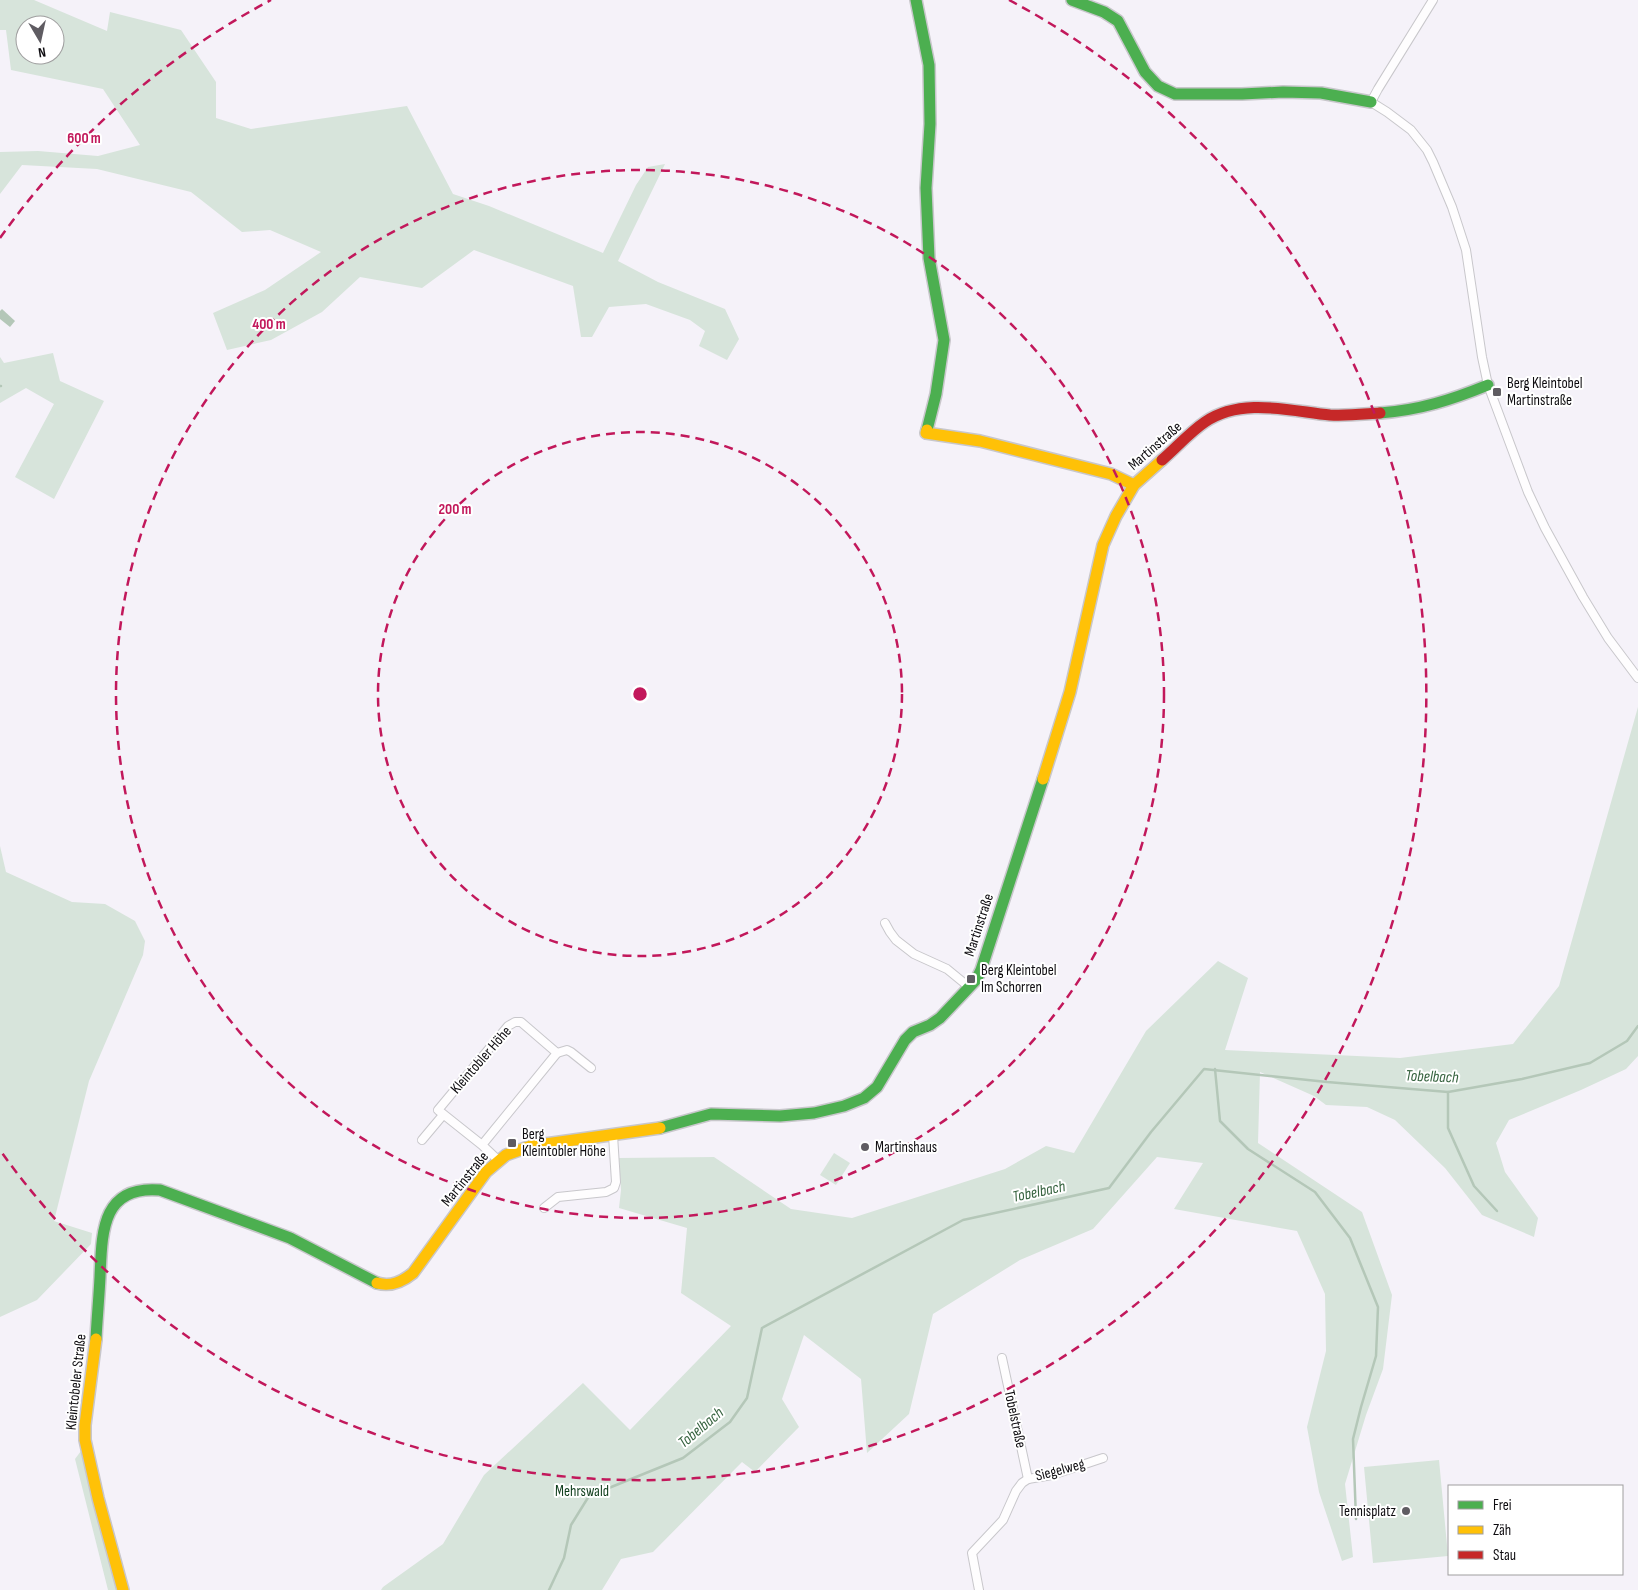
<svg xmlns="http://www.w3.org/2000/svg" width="1638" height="1590" viewBox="0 0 1638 1590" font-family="'Sofia Sans Condensed',sans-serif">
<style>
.green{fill:#d7e4db;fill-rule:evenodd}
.water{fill:#b4c7b8}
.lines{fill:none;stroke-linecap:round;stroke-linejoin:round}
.stream{stroke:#b4c7b8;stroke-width:2.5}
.street-casing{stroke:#c8c7cb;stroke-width:10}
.fast-casing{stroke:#c8c7cb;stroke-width:14}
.slow-casing{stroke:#c8c7cb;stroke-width:14}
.jam-casing{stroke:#c8c7cb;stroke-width:14}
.street{stroke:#fefdfe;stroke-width:8}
.fast{stroke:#4caf50;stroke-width:11}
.slow{stroke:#ffc107;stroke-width:11}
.jam{stroke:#c62828;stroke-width:11}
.ring{fill:none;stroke:#c2185b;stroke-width:2.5;stroke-dasharray:9 6}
.poi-dot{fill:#5f5c62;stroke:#fff;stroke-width:2}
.labels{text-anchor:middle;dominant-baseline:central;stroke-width:4;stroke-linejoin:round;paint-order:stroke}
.poi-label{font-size:15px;fill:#0e0c10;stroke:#fff;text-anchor:start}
.street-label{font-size:15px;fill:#0e0c10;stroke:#fff}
.park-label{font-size:15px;fill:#0f3e1c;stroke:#fff}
.water-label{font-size:16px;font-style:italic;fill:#35623e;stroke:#fff}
.centre{fill:#c2185b;stroke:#fff;stroke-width:2.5}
.ring-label{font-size:15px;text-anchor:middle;font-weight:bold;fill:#c2185b;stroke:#fff;stroke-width:4;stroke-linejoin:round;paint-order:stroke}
</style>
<rect width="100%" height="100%" fill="#f5f2f9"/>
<!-- green -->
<g class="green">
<path d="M0 0H34L107 31 110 12 181 30 216 82V118L251 129 407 106 453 194 489 206 603 253 636 185 648 167 665 164 618 261 658 282 725 309 739 339 727 360 699 346 705 331 690 320 646 304 609 307 592 337H581L573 286 474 250 422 288 360 277 322 312 271 340 227 350 213 313 265 290 321 252 270 230 242 232 191 192 97 169 22 165 0 194V152L38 151 98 156 140 145 103 89 11 70 6 30H0ZM25 25H55V55H25Z"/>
<polygon points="53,353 60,381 104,401 54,499 15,477 54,404 26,388 0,403 0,357 4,363"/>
<polygon points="1638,707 1638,1056 1626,1069 1581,1090 1509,1120 1496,1143 1505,1172 1538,1218 1534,1237 1482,1215 1445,1168 1395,1120 1367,1107 1326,1105 1314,1096 1260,1072 1258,1143 1362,1212 1392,1295 1383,1369 1366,1415 1345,1484 1353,1557 1342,1561 1319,1492 1307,1427 1326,1351 1325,1294 1297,1231 1174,1209 1203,1163 1157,1157 1093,1229 1020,1260 933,1314 909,1414 867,1453 861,1379 804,1335 782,1399 799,1427 755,1472 742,1462 653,1552 621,1559 602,1590 381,1590 383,1587 443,1544 484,1475 583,1383 630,1430 731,1326 681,1293 687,1228 619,1208 621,1190 619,1158 714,1157 791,1209 852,1218 1005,1169 1046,1146 1074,1153 1146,1031 1218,961 1248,978 1225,1050 1400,1058 1513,1044 1559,986"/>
<polygon points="0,846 6,872 72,902 105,904 135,921 145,941 143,955 89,1081 54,1221 92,1233 91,1244 37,1300 0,1317"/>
<polygon points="834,1153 850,1163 836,1185 820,1175"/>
<polygon points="81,1451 92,1499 117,1590 108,1590 75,1459"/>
<polygon points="1439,1460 1448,1556 1373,1563 1364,1467"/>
</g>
<!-- water -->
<polygon class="water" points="2,309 15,321 10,327 0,319 0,311"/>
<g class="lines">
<!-- stream -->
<g class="stream">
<polyline points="0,386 1,386"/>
<polyline points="1215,1069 1220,1121 1248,1149 1315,1192 1350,1238 1378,1307 1376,1356 1361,1407 1353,1439 1356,1519"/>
<polyline points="1448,1092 1448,1128 1474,1186 1497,1211"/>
<polyline points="549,1590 564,1558 571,1525 589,1496 683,1458 730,1422 747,1398 762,1328 963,1220 1109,1188 1151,1132 1204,1069 1327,1082 1448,1092 1522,1079 1590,1063 1627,1041 1638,1026"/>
</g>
<!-- street casing -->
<g class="street-casing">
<g id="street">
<polyline points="1433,0 1378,89 1371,102 1387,112 1411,130 1427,150 1433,162 1452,207 1466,250 1482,357 1488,385 1528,492 1545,528 1583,597 1608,638 1638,678"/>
<polyline points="885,923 890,932 896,940 914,954 947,969 969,987"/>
<polyline points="557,1053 567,1050 571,1052 591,1068"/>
<polyline points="422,1140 443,1115"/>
<polyline points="482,1145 557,1053 521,1022 515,1022 508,1026 438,1110 482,1145 498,1160"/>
<polyline points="544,1208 558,1197 606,1192 614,1188 616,1182 613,1135"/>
<polyline points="1002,1358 1028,1479"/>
<polyline points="979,1590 972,1553 1003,1520 1016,1491 1022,1483 1028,1479 1052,1475 1103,1458"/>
</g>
</g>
<!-- fast casing -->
<g class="fast-casing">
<g id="fast">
<polyline points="916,0 929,65 930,124 926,188 929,258 944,340 936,394 927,430"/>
<polyline points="1072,0 1104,12 1118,21 1145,72 1158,86 1175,94 1242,94 1283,92 1321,93 1371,102"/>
<path d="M1380 413C1420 410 1451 400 1488 385"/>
<polyline points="660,1128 711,1114 780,1116 814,1113 844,1106 864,1098 877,1087 905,1040 913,1032 930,1025 940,1018 976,980 981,970 1043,779"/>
<path d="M96 1339C97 1318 99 1298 100 1277 102 1233 101 1185 160 1190L290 1238 377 1283"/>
</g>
</g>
<!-- slow casing -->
<g class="slow-casing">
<g id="slow">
<polyline points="927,430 926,433 980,441 1111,474 1134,485"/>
<polyline points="1043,779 1070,692 1103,545 1116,516 1134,485 1162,460"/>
<path d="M377 1283C391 1287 402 1282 413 1273L486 1172 506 1155 531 1146 660 1128"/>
<polyline points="96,1339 85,1425 85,1440 98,1498 123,1590"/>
</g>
</g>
<!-- jam casing -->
<g class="jam-casing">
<path id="jam" d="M1162 460C1176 448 1190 432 1205 422 1242 397 1290 411 1330 415 1347 416 1364 414 1380 413"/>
</g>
<!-- street -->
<use href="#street" class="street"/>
<!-- fast -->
<use href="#fast" class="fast"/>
<!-- slow -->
<use href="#slow" class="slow"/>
<!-- jam -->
<use href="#jam" class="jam"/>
</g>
<!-- distance rings -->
<g class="ring">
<circle cx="640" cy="694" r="262"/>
<circle cx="640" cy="694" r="524"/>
<path d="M0 238A786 786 0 0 1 271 0M1009 0A786 786 0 1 1 0 1150"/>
</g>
<!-- markers -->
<g class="poi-dot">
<rect x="1492" y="387" width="10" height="10" rx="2.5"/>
<rect x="966" y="974" width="10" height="10" rx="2.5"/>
<rect x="507" y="1138" width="10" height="10" rx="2.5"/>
<circle cx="865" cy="1147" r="5"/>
<circle cx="1406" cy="1511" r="5"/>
</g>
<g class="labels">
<!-- poi labels -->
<g class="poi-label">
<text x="1507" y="383">Berg Kleintobel<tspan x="1507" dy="17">Martinstraße</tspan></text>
<text x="981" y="970">Berg Kleintobel<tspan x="981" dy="17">Im Schorren</tspan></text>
<text x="522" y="1134">Berg<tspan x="522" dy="17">Kleintobler Höhe</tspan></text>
<text x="875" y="1147">Martinshaus</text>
<text x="1396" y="1511" text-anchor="end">Tennisplatz</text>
</g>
<!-- street labels -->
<g class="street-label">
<text transform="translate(1155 446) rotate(-41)">Martinstraße</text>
<text transform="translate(979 925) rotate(-72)">Martinstraße</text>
<text transform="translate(481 1060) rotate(-49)">Kleintobler Höhe</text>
<text transform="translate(465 1179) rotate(-51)">Martinstraße</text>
<text transform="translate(76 1382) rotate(-84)">Kleintobeler Straße</text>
<text transform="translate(1015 1419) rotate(78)">Tobelstraße</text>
<text transform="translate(1060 1470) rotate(-15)">Siegelweg</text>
</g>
<!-- park labels -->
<g class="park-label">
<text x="582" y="1491">Mehrswald</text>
</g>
<!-- water labels -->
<g class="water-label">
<text transform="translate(1432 1077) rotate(2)">Tobelbach</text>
<text transform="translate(1039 1192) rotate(-12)">Tobelbach</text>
<text transform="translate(701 1428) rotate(-40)">Tobelbach</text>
</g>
</g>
<circle cx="640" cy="694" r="8" class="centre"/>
<g class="ring-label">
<text x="84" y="143">600 m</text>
<text x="269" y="329">400 m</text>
<text x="455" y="514">200 m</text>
</g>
<!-- legend -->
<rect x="1448" y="1485" width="175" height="90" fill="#ffffff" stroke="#9f9e9f"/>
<rect x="1458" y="1501" width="25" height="8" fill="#4caf50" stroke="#9f9e9f"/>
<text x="1493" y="1510" font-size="15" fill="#0e0c10">Frei</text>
<rect x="1458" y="1526" width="25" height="8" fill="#ffc107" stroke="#9f9e9f"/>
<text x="1493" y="1535" font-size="15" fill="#0e0c10">Zäh</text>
<rect x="1458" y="1551" width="25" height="8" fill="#c62828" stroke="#9f9e9f"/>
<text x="1493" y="1560" font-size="15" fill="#0e0c10">Stau</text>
<!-- north arrow -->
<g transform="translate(40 40) rotate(171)"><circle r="24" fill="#ffffff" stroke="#9f9e9f"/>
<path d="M0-4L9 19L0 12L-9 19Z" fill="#5f5c62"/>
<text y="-8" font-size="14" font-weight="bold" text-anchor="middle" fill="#0e0c10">N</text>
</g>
</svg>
